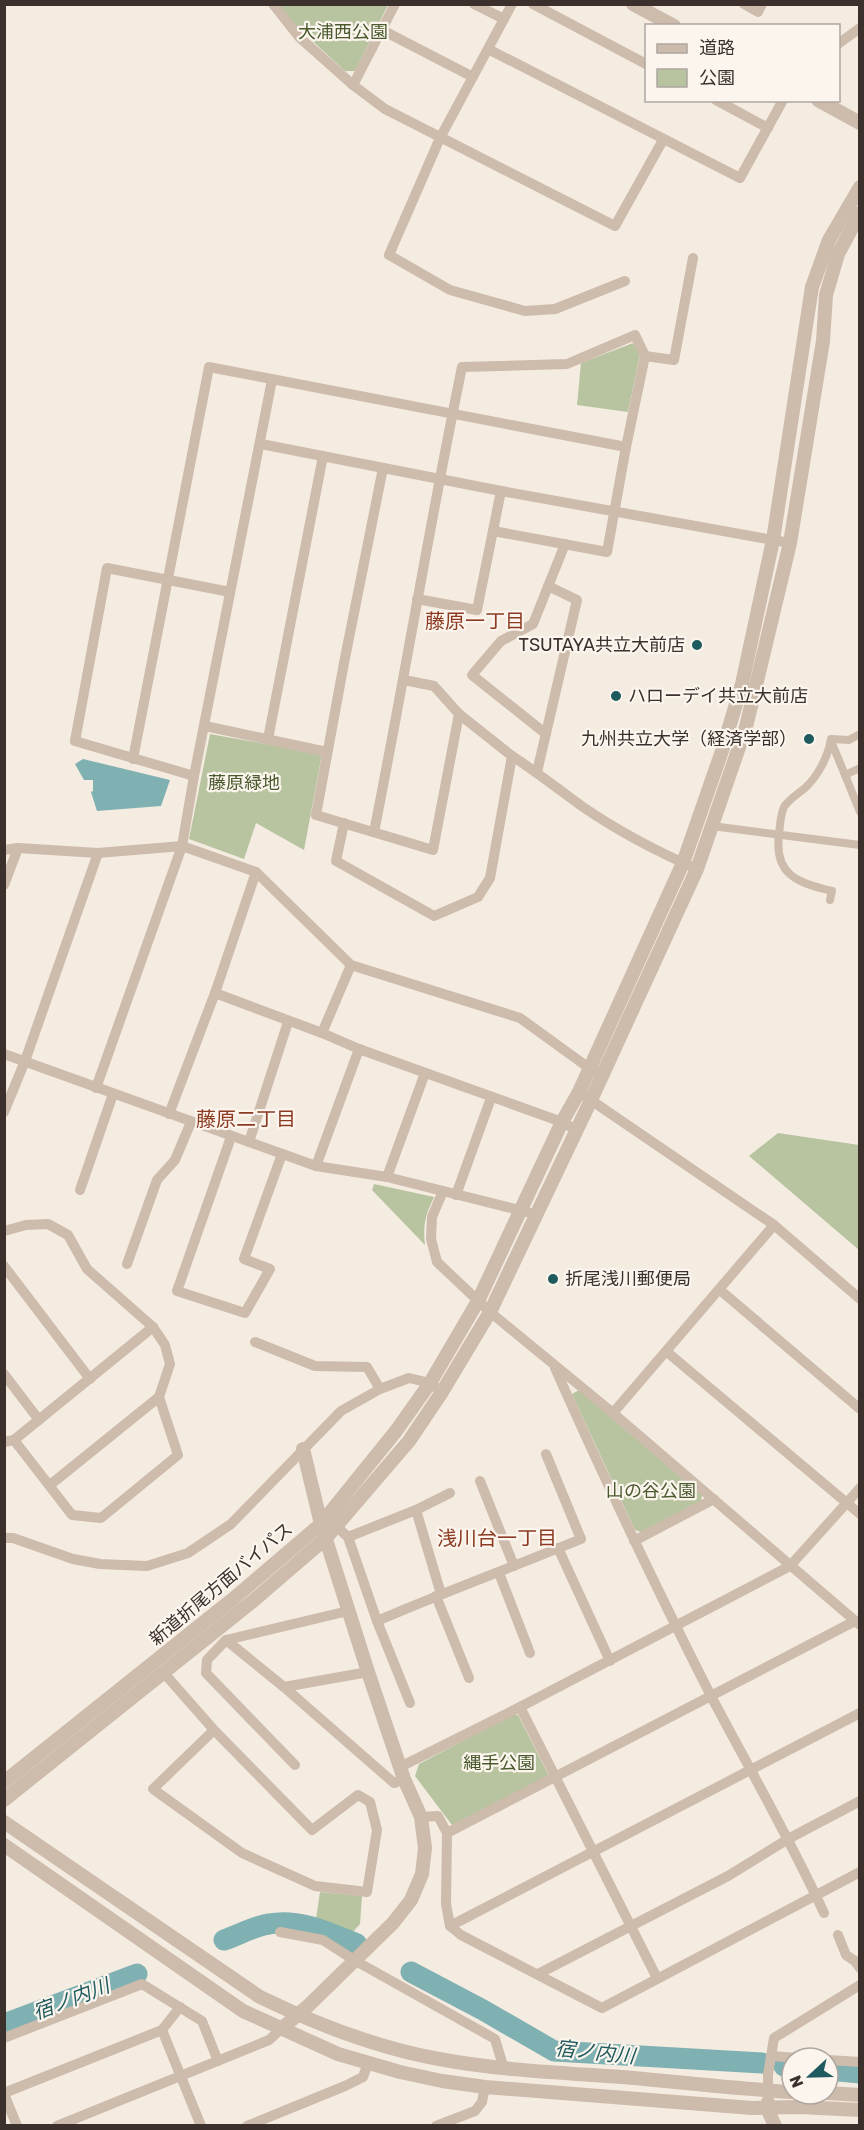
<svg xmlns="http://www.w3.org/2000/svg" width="864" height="2130" viewBox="0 0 864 2130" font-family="Rubik,'Noto Sans JP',sans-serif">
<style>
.green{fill:#b8c4a0}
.water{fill:#7fb0b2}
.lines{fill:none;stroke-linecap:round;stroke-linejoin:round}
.river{stroke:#7fb0b2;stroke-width:21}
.pedestrian{stroke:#cdbbac;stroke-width:8}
.minor{stroke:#cdbbac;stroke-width:10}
.tertiary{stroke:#cdbbac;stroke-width:14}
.poi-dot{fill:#1f5a5e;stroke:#fbf5ee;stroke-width:2}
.labels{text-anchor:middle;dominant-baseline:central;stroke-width:4.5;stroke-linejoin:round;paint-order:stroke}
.park-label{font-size:18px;fill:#4a5a2e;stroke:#fbf5ee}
.poi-label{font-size:18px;fill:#3b302b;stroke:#fbf5ee;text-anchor:end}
.street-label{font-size:18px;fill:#3b302b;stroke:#fbf5ee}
.neighbourhood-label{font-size:20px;fill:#8c3b22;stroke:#fbf5ee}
.water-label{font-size:20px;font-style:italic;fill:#1f5a5e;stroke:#fbf5ee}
</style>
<rect width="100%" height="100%" fill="#f4ebe1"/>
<!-- green -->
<g class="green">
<polygon points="279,5 388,5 355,71 345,71 297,27"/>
<polygon points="633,343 640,355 628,412 577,405 581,363"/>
<polygon points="210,734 322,754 304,850 256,823 244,859 189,839"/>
<polygon points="778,1133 859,1145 859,1250 749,1156"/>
<path d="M374 1184 434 1197C425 1216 423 1224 425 1245L372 1190Z"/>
<polygon points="579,1390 702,1495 701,1501 641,1532 635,1530 572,1394"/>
<polygon points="512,1715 518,1715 521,1721 548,1774 548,1777 452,1825 415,1776 419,1764"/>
<polygon points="320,1892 362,1896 360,1924 351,1934 316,1919"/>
</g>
<!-- water -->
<polygon class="water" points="83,759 170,780 161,806 97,811 91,792 93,791 93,780 84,780 75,764"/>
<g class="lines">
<!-- river -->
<g class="river">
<path d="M224 1940C239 1935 254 1926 269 1924 299 1918 330 1933 357 1944"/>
<polyline points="411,1972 483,2010 554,2051 762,2063"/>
<polyline points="4,2024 137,1974"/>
<polyline points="784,2066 792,2066"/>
<polyline points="828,2070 860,2073"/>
</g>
<!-- pedestrian -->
<g class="pedestrian">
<polyline points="831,741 845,775 860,768"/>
<polyline points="845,775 860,812"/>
<polyline points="712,826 860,845"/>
<path d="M830 900 832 891C798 883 774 875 779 835 780 826 780 816 784 807 789 799 798 794 805 788 818 776 828 757 831 739L849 740 860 734"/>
</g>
<!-- minor -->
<g class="minor">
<polyline points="273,4 299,37 353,85 385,109 615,226 663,140"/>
<polyline points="474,4 504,19"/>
<polyline points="512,4 440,138 389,255 450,290 525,311 555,309 625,281"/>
<polyline points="533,4 646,64"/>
<polyline points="744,4 758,12 762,4"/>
<polyline points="382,30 473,77"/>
<polyline points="838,44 860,28"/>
<polyline points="488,49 740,178 783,100"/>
<polyline points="353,85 395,4"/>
<polyline points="716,100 768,128"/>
<polyline points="645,356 674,360 693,258"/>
<polyline points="261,444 501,491 790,543"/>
<polyline points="383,468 344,663 316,815 433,850 459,714"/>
<polyline points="417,599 477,610 501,491"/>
<polyline points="205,726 327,752"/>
<polyline points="546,734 472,675 501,641 533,624 565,544"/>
<polyline points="268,739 323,456"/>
<path d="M512 756C537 772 559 790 583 807 618 831 658 852 697 869"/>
<polyline points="133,759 209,367 626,447 607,552 493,531"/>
<polyline points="537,772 577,600 548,586"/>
<polyline points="194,776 75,741 107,568 230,592"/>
<polyline points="344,823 336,861 434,916 478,897 490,878 512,756 459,714 434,686 404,680"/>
<path d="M374 832C405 677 430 521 462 367L567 364 635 335 645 356 626 447"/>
<polyline points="4,850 18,848 98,853 182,846 256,872 351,965 520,1018 589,1068 601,1074"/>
<polyline points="4,885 18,848"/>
<polyline points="215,993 322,1033 359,1049 562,1122 575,1129"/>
<polyline points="322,1033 351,965"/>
<polyline points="4,1054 316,1166 387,1177 535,1214"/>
<polyline points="96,1088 182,846 194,776 272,380"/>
<polyline points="579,1092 774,1225 860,1299"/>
<polyline points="4,1112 25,1061 98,853"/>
<polyline points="169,1114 215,993 256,872"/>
<polyline points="231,1137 177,1291 245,1313 270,1269 244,1259 282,1154"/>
<polyline points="249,1142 288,1022"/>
<polyline points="316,1166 359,1049"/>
<polyline points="387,1177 425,1073"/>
<polyline points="80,1190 113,1094"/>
<polyline points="443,1191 432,1217 431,1239 437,1262 490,1312 613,1413 860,1625"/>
<polyline points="456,1195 491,1098"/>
<polyline points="4,1231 26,1225 48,1224 68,1235 87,1269 153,1327 165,1345 170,1364 159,1397 178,1455 101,1518 72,1515 14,1440"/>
<polyline points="127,1264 157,1180 175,1160 191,1122"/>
<polyline points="4,1266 90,1379"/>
<polyline points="720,1290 860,1409"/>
<polyline points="255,1342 315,1366 367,1367 380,1389"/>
<polyline points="667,1352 860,1514"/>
<path d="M555 1368C604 1478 656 1588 711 1696 749 1768 790 1839 824 1913"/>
<polyline points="4,1374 39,1420"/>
<polyline points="613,1413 774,1225"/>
<polyline points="4,1442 14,1440 153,1327"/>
<polyline points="480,1481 514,1566"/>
<polyline points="50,1485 159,1397"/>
<polyline points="416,1510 441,1594"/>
<path d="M336 1526 348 1537 377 1621C444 1592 513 1567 581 1539L546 1454"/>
<polyline points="348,1537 416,1510 450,1493"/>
<polyline points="4,1538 13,1538 73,1559 100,1564 147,1566 188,1553 231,1524 341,1411 380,1389 409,1378 430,1383 442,1392"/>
<polyline points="634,1541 714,1499"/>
<polyline points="558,1548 610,1661"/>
<polyline points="499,1573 530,1653"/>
<polyline points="436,1596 469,1678"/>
<polyline points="348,1611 226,1640 284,1687 394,1783 404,1779"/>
<polyline points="377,1621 410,1703"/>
<polyline points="226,1640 207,1660 206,1673 295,1765"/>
<polyline points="163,1672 214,1730 312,1830 358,1795 370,1802 377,1830 367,1892 315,1886 242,1853 153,1789 214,1730"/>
<polyline points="284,1687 368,1672"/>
<polyline points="520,1707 657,1978"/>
<polyline points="400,1767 520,1707 790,1566 860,1488"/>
<polyline points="421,1817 438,1816 447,1833 446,1904 450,1926 461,1935 602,2008 860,1872"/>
<polyline points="447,1833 855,1621"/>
<polyline points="450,1926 860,1713"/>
<polyline points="280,1932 323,1940 354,1960 495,2039 504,2069"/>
<polyline points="838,1935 846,1955 855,1961 860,1968"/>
<polyline points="538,1974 728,1876 788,1839 860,1801"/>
<polyline points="162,2030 201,2126"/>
<polyline points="4,2038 142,1984 202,2021 218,2061"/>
<polyline points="772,2056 797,2058"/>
<polyline points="828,2060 860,2062"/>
<polyline points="768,2090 768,2075 774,2038 860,1985"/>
<polyline points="4,2093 162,2030 180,2007"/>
<polyline points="4,2094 17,2126"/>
<polyline points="57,2126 269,2040 281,2029"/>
<polyline points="247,2126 345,2086 363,2077 368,2063"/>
<polyline points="436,2126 475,2111 482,2102 485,2087"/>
</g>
<!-- tertiary -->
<g class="tertiary">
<polyline points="633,4 674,26"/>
<polyline points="818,100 860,123"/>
<polyline points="4,1782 233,1599 321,1524 396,1431 430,1383 478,1301 562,1122 579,1092 683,863 722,751 742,684 773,540 812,287 829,240 860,187"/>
<polyline points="4,1800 253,1601 325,1539 409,1441 442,1392 490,1312 591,1100 697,869 746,727 790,543 823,341 826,295 838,254 860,213"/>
<path d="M4 1822 260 1997C316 2024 377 2048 439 2059 503 2071 569 2073 634 2078 687 2083 739 2089 792 2092"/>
<polyline points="4,1845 243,2011 338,2054 400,2072 442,2081 485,2087 752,2108 800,2107 860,2110"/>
<polyline points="281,2029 308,2006 393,1923 411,1900 422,1874 425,1848 421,1817 404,1779 368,1672 321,1524 303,1449"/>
<polyline points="828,2093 860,2095"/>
<polyline points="768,2102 767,2108 775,2126"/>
</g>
</g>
<!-- markers -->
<g class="poi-dot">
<circle cx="697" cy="645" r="6"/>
<circle cx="616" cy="696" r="6"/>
<circle cx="809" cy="739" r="6"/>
<circle cx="553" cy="1279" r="6"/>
</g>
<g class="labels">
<!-- park labels -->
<g class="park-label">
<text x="343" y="32">大浦西公園</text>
<text x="244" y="783">藤原緑地</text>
<text x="651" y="1491">山の谷公園</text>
<text x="499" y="1763">縄手公園</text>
</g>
<!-- poi labels -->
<g class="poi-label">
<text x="685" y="645">TSUTAYA共立大前店</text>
<text x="628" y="696" text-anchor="start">ハローデイ共立大前店</text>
<text x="797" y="739">九州共立大学（経済学部）</text>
<text x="565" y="1279" text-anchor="start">折尾浅川郵便局</text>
</g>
<!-- street labels -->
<g class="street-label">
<text transform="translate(221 1584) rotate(-40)">新道折尾方面バイパス</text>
</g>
<!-- neighbourhood labels -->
<g class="neighbourhood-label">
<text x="475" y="621">藤原一丁目</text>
<text x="246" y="1119">藤原二丁目</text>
<text x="497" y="1538">浅川台一丁目</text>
</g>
<!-- water labels -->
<g class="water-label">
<text transform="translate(71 1999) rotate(-21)">宿ノ内川</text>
<text transform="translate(595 2052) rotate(6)">宿ノ内川</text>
</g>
</g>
<!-- border -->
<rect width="864" height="2130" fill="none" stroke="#3b302b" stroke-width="12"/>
<!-- legend -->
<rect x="645" y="24" width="195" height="78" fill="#fbf5ee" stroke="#aea6a0" stroke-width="1.5"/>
<rect x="657" y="44" width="30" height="9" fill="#cdbbac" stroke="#aea6a0" stroke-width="1.5"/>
<text x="699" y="54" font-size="18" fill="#3b302b">道路</text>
<rect x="657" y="69" width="30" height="18" fill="#b8c4a0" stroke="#aea6a0" stroke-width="1.5"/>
<text x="699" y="84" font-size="18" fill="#3b302b">公園</text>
<!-- north arrow -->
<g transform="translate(810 2076) rotate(248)"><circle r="28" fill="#fbf5ee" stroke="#aea6a0" stroke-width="1.5"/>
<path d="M0-4.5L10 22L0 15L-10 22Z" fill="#1f5a5e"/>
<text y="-9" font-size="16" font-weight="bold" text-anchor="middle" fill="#3b302b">N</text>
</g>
</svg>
